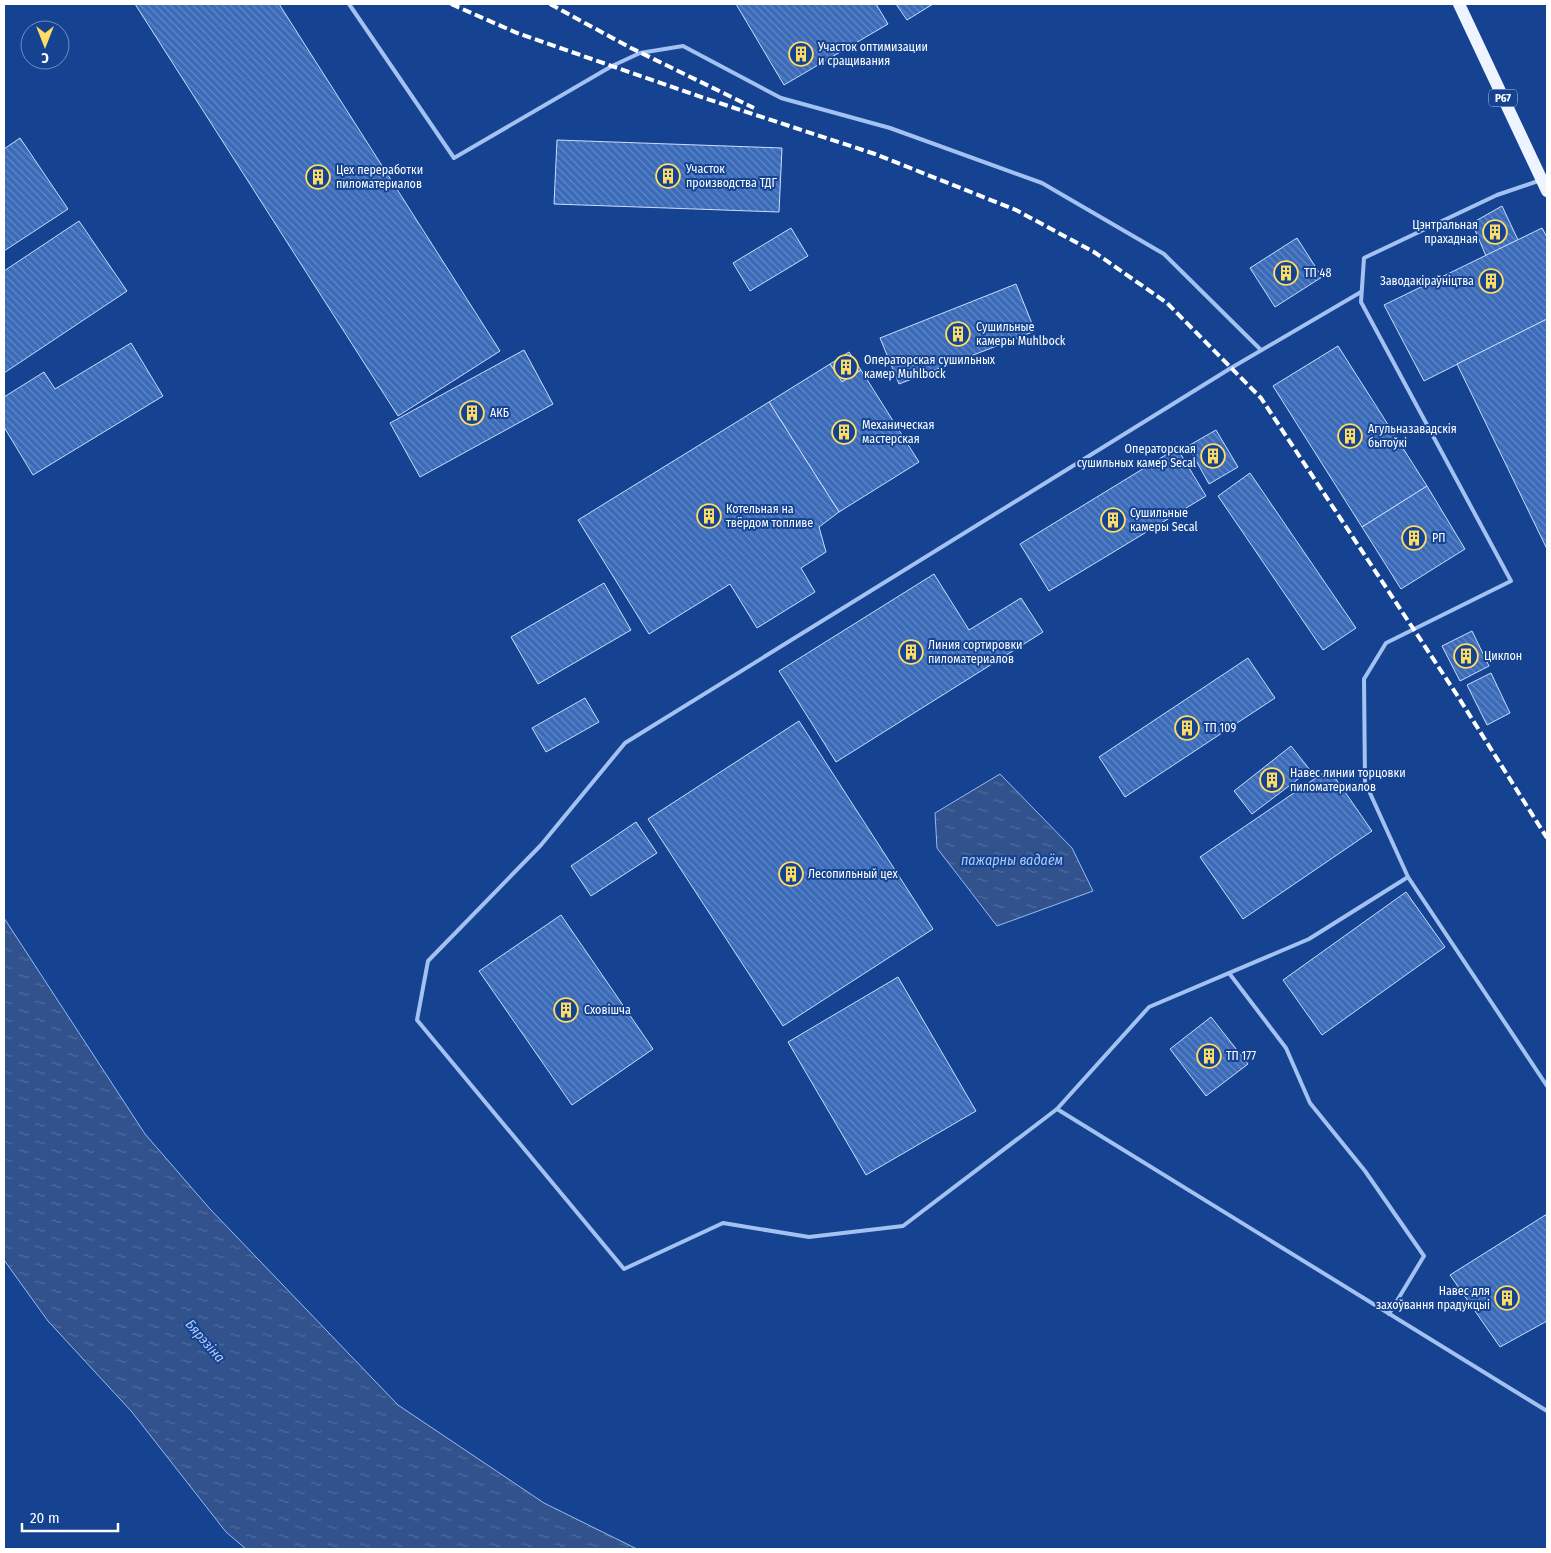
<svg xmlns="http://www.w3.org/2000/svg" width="1551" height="1553" viewBox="0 0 1551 1553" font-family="'Fira Sans Condensed',sans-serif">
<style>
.water{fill:url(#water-ripples);stroke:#95bbf3}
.building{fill:url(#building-back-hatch);stroke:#caddfc}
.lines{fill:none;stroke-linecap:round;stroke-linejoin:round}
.service{stroke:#a3c1f1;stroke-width:4}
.primary{stroke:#edf3ff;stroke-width:12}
.rail{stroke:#fff;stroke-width:4;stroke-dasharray:9 4;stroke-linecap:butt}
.labels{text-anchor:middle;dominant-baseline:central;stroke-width:4;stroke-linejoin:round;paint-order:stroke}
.shield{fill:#154391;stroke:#b9c7de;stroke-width:1}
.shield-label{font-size:11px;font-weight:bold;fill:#fff}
.poi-label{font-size:12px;fill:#fff;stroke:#154391;text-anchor:start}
.water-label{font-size:14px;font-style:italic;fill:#afcbf8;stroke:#154391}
</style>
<defs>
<pattern id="water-ripples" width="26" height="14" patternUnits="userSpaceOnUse" patternTransform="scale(1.25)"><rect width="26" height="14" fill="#31528c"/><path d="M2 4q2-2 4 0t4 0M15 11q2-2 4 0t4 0" fill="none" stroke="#506c9d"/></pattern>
<pattern id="building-back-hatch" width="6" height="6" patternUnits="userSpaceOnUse" patternTransform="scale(1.25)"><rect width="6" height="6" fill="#3a6ab8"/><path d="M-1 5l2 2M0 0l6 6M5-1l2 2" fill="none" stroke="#6188c6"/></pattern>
</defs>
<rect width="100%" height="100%" fill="#154391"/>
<!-- water -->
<g class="water">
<polygon points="1000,774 1072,848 1093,891 997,926 937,848 935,813"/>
<polygon points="4,918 145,1134 210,1209 398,1405 544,1503 637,1549 246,1549 226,1532 132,1412 48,1321 4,1260"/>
</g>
<!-- building -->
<g class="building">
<polygon points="135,4 279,4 500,351 398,416"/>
<polygon points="736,4 876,4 888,24 784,85"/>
<polygon points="896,4 933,4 907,20"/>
<polygon points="20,138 68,209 4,251 4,149"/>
<polygon points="557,140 782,148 779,212 554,204"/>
<polygon points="1502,206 1518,240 1486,256 1472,223"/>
<polygon points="79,221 127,291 4,373 4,271"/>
<polygon points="791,228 808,256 750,291 733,263"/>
<polygon points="1542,228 1547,237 1547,319 1424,381 1384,305"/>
<polygon points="1297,238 1322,277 1275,307 1250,268"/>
<polygon points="1016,284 1035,331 899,384 880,338"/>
<polygon points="1547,319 1547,549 1457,364"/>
<polygon points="131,343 163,396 33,475 4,427 4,397 44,372 55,389"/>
<polygon points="1338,346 1427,486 1362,527 1273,386"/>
<polygon points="524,350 553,404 420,477 390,423"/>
<polygon points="849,352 861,370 842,382 830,364"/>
<polygon points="830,364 842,382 861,370 919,462 839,512 769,402"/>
<polygon points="769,402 839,512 819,527 826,552 801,568 815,592 757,628 730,584 649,634 578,520"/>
<polygon points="1216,430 1238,467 1209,484 1188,446"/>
<polygon points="1177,448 1206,496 1049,591 1020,544"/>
<polygon points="1250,473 1356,628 1323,650 1218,496"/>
<polygon points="1427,486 1465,549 1401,589 1362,527"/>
<polygon points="934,574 969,630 1021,598 1043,632 836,762 779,671"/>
<polygon points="604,583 631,630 538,684 511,637"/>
<polygon points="1472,631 1489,666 1460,681 1442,646"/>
<polygon points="1248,658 1275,698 1125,797 1099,757"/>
<polygon points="1491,673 1510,713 1487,725 1467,685"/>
<polygon points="585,698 599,722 546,752 532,728"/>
<polygon points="799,721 933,929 783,1026 648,819"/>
<polygon points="1291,746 1310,770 1252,814 1234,791"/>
<polygon points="1329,769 1372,831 1243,919 1200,857"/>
<polygon points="636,822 657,853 591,896 571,866"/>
<polygon points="1406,892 1445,947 1322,1035 1283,980"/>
<polygon points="561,915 653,1049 572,1105 479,971"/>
<polygon points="898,977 976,1111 866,1175 788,1042"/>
<polygon points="1211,1017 1248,1064 1206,1096 1170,1049"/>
<polygon points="1547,1214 1547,1321 1500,1347 1450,1275"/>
</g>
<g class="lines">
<!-- service -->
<g class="service">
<polyline points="349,4 454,158 612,66 640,53 683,46 781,98 890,128 1042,183 1164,254 1261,350"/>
<polyline points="1541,180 1497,195 1364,258 1361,302 1511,581 1386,643 1364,679 1365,782 1408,877 1309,939 1149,1007 1057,1109 1547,1411"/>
<polyline points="1408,877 1547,1086"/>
<polyline points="1229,973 1286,1048 1310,1103 1365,1171 1424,1256 1389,1314"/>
<polyline points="1057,1109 903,1226 809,1237 723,1223 624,1269 417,1020 428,961 541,845 625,743 1231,368 1361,292"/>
</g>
<!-- primary -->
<polyline class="primary" points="1459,4 1547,191"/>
<!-- rail -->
<g class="rail">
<polyline points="451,4 517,33 704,98 875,154 1016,210 1094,252 1167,303 1261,398 1457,695 1547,838"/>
<polyline points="550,4 629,47 754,108"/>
</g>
</g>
<!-- icons -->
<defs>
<g id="building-ring" transform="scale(1.25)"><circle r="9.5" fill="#154391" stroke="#ffdc63" stroke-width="1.5"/><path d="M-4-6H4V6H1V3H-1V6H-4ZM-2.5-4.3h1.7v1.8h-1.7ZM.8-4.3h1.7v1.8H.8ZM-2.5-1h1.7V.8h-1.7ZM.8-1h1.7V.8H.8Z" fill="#ffdc63"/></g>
</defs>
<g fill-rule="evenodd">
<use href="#building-ring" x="801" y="54"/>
<use href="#building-ring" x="668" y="176"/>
<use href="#building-ring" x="318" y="177"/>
<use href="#building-ring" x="1495" y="232"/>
<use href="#building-ring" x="1286" y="273"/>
<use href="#building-ring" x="1491" y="281"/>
<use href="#building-ring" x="958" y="334"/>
<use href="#building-ring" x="846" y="367"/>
<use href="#building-ring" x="472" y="413"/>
<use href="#building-ring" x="844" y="432"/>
<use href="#building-ring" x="1350" y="436"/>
<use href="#building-ring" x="1213" y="456"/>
<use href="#building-ring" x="709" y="516"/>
<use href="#building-ring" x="1113" y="520"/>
<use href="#building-ring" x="1414" y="538"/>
<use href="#building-ring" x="911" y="652"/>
<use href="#building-ring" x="1466" y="656"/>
<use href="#building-ring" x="1187" y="728"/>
<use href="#building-ring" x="1272" y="780"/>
<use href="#building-ring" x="791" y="874"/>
<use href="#building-ring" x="566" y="1010"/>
<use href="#building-ring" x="1209" y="1056"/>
<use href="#building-ring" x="1507" y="1298"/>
</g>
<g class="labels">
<!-- shield labels -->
<rect class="shield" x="1489" y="89.5" width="28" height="17" rx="4"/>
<g class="shield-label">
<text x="1503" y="98">Р67</text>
</g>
<!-- poi labels -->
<g class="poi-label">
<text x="818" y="47">Участок оптимизации<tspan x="818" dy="14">и сращивания</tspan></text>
<text x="686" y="169">Участок<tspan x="686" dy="14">производства ТДГ</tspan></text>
<text x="336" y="170">Цех переработки<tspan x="336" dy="14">пиломатериалов</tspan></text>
<text x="1478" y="225" text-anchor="end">Цэнтральная<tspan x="1478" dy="14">прахадная</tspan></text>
<text x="1304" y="273">ТП 48</text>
<text x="1474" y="281" text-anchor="end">Заводакіраўніцтва</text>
<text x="976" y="327">Cушильные<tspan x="976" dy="14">камеры Muhlbock</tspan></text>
<text x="864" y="360">Операторская сушильных<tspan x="864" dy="14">камер Muhlbock</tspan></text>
<text x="490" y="413">АКБ</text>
<text x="862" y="425">Механическая<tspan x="862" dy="14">мастерская</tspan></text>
<text x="1368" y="429">Агульназавадскія<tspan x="1368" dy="14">бытоўкі</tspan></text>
<text x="1196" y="449" text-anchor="end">Операторская<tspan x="1196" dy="14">сушильных камер Secal</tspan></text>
<text x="726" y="509">Котельная на<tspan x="726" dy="14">твёрдом топливе</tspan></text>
<text x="1130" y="513">Сушильные<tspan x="1130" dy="14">камеры Secal</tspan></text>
<text x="1432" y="538">РП</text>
<text x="928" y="645">Линия сортировки<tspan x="928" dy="14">пиломатериалов</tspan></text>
<text x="1484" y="656">Циклон</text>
<text x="1204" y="728">ТП 109</text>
<text x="1290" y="773">Навес линии торцовки<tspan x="1290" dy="14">пиломатериалов</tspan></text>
<text x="808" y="874">Лесопильный цех</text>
<text x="584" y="1010">Сховішча</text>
<text x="1226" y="1056">ТП 177</text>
<text x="1490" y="1291" text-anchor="end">Навес для<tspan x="1490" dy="14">захоўвання прадукцыі</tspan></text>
</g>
<!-- water labels -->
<g class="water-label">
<text x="1012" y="860">пажарны вадаём</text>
<text transform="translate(205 1341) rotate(49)">Бярэзіна</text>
</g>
</g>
<!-- border -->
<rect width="1551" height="1553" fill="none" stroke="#ffffff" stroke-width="10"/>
<!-- north arrow -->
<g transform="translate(45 45) rotate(180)"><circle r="24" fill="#154391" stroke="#738ebd"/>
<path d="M0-4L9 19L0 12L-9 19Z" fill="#ffdc63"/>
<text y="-8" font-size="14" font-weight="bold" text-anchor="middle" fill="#ffffff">С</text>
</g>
<!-- scale -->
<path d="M22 1523v8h96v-8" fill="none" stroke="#ffffff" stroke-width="2.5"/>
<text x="30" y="1523" font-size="15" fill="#ffffff" stroke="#154391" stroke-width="4" paint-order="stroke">20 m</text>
</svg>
